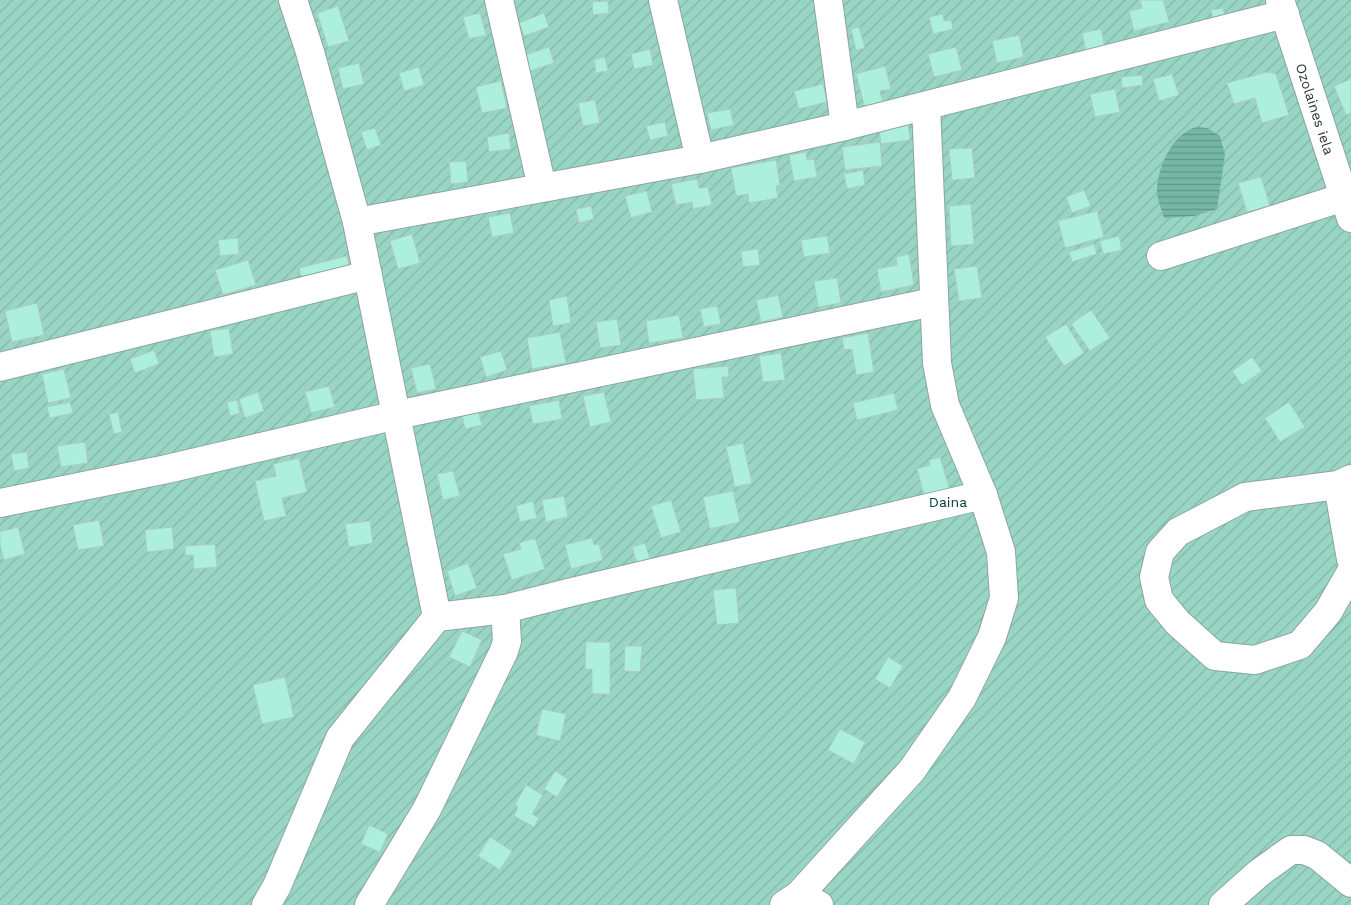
<svg xmlns="http://www.w3.org/2000/svg" width="1351" height="905" viewBox="0 0 1351 905" font-family="'Work Sans',sans-serif">
<style>
.garden{fill:url(#garden-furrows)}
.water{fill:url(#water-rules)}
.building{fill:#acefdc;stroke:#afcbc2}
.lines{fill:none;stroke-linecap:round;stroke-linejoin:round}
.minor-casing{stroke:#8aa69d;stroke-width:30}
.minor{stroke:#fff;stroke-width:28}
.labels{text-anchor:middle;dominant-baseline:central;stroke-width:4;stroke-linejoin:round;paint-order:stroke}
.street-label{font-size:14px;fill:#293531;stroke:#fff}
.park-label{font-size:14px;fill:#034035;stroke:#fff}
</style>
<defs>
<pattern id="garden-furrows" width="10" height="10" patternUnits="userSpaceOnUse" patternTransform="scale(1.25)"><rect width="10" height="10" fill="#99d5c4"/><path d="M-1 1l2-2M0 10L10 0M9 11l2-2" fill="none" stroke="#84b7a9"/></pattern>
<pattern id="water-rules" width="6" height="5" patternUnits="userSpaceOnUse" patternTransform="scale(1.25)"><rect width="6" height="5" fill="#75b7a5"/><path d="M0 2.5h6" fill="none" stroke="#609687"/></pattern>
</defs>
<rect width="100%" height="100%" fill="#dffdf4"/>
<!-- garden -->
<rect class="garden" x="0" y="0" width="1351" height="905"/>
<!-- water -->
<path class="water" d="M1197 127 1207 128 1220 136 1225 155 1217 209 1194 216 1164 218C1162 210 1158 202 1157 194 1156 170 1172 132 1197 127Z"/>
<!-- building -->
<g class="building">
<polygon points="1140,0 1163,0 1169,22 1134,31 1129,11 1142,8"/>
<polygon points="608,1 609,13 593,15 592,2"/>
<polygon points="338,6 349,41 328,47 317,13"/>
<polygon points="1223,8 1226,20 1214,23 1211,10"/>
<polygon points="480,13 486,35 469,39 463,17"/>
<polygon points="544,13 549,27 524,36 519,23"/>
<polygon points="943,14 944,21 951,20 953,29 933,34 929,17"/>
<polygon points="859,27 865,48 856,50 851,29"/>
<polygon points="1101,29 1105,48 1086,52 1082,33"/>
<polygon points="1019,35 1024,57 997,63 992,41"/>
<polygon points="549,47 554,63 530,71 525,55"/>
<polygon points="956,47 962,70 934,77 928,54"/>
<polygon points="650,49 653,65 634,69 631,54"/>
<polygon points="605,57 608,71 596,73 594,60"/>
<polygon points="359,63 364,84 343,89 338,68"/>
<polygon points="885,66 891,89 880,91 883,103 865,108 856,74"/>
<polygon points="419,67 424,85 404,91 399,73"/>
<polygon points="1267,72 1276,74 1289,115 1262,123 1255,98 1234,104 1227,83"/>
<polygon points="1172,74 1179,95 1159,101 1153,79"/>
<polygon points="1142,75 1143,85 1122,88 1121,77"/>
<polygon points="1351,79 1351,113 1346,115 1334,86"/>
<polygon points="501,81 507,108 482,113 476,87"/>
<polygon points="823,84 827,102 799,109 794,91"/>
<polygon points="1115,89 1120,112 1095,117 1090,94"/>
<polygon points="595,100 600,123 583,126 578,103"/>
<polygon points="730,109 734,125 711,130 707,113"/>
<polygon points="665,122 668,136 650,140 646,126"/>
<polygon points="908,123 910,140 881,144 879,127"/>
<polygon points="375,128 381,145 367,150 361,132"/>
<polygon points="509,133 511,149 489,152 487,137"/>
<polygon points="880,142 882,166 845,170 842,147"/>
<polygon points="972,148 975,178 952,180 949,149"/>
<polygon points="806,152 807,160 814,159 817,177 794,181 789,155"/>
<polygon points="776,160 780,185 776,186 778,198 749,203 748,194 736,196 731,168"/>
<polygon points="466,161 468,182 451,184 449,162"/>
<polygon points="863,170 865,185 847,189 844,174"/>
<polygon points="1261,177 1270,206 1247,212 1238,183"/>
<polygon points="697,179 699,188 708,187 712,205 693,209 692,202 676,205 671,184"/>
<polygon points="1084,190 1091,206 1072,213 1066,197"/>
<polygon points="647,191 652,212 631,218 625,196"/>
<polygon points="971,204 974,244 951,246 949,206"/>
<polygon points="591,206 594,219 579,223 576,209"/>
<polygon points="1097,211 1104,237 1065,248 1058,221"/>
<polygon points="510,213 514,233 492,237 488,217"/>
<polygon points="412,234 420,263 398,269 390,241"/>
<polygon points="827,236 830,253 804,257 801,240"/>
<polygon points="1119,236 1122,250 1103,254 1100,241"/>
<polygon points="238,238 239,254 220,256 218,240"/>
<polygon points="1094,244 1097,254 1072,262 1069,252"/>
<polygon points="758,249 760,265 743,267 741,251"/>
<polygon points="909,254 914,285 881,292 877,269 897,265 896,257"/>
<polygon points="347,256 351,273 303,285 299,268"/>
<polygon points="248,260 256,285 223,295 215,270"/>
<polygon points="977,266 982,298 959,301 954,269"/>
<polygon points="837,278 841,303 818,307 814,281"/>
<polygon points="778,295 783,317 761,322 756,300"/>
<polygon points="567,296 571,323 553,326 549,300"/>
<polygon points="37,303 44,335 12,342 5,311"/>
<polygon points="717,306 721,324 704,327 700,309"/>
<polygon points="1091,310 1110,338 1090,351 1071,324"/>
<polygon points="679,315 683,338 649,343 646,321"/>
<polygon points="617,319 621,345 600,348 596,322"/>
<polygon points="1066,324 1084,353 1064,366 1045,337"/>
<polygon points="229,328 233,354 214,357 210,331"/>
<polygon points="560,332 566,363 532,369 527,338"/>
<polygon points="868,333 874,372 856,375 852,349 844,350 842,338"/>
<polygon points="154,350 159,364 135,373 130,359"/>
<polygon points="501,351 507,370 486,377 480,357"/>
<polygon points="781,353 785,380 763,382 759,356"/>
<polygon points="1252,357 1262,371 1242,385 1232,371"/>
<polygon points="430,364 436,389 417,393 411,368"/>
<polygon points="728,366 729,377 722,377 724,398 696,400 693,369"/>
<polygon points="64,369 71,398 48,403 42,374"/>
<polygon points="329,386 335,407 311,413 305,392"/>
<polygon points="258,392 264,411 245,418 239,399"/>
<polygon points="604,392 611,422 590,427 583,396"/>
<polygon points="894,393 898,410 857,420 853,403"/>
<polygon points="237,400 240,413 230,416 227,402"/>
<polygon points="559,400 562,419 533,424 529,406"/>
<polygon points="70,402 73,413 50,418 47,407"/>
<polygon points="1289,402 1305,427 1280,442 1265,418"/>
<polygon points="478,410 482,425 465,429 462,414"/>
<polygon points="118,412 122,432 114,434 109,414"/>
<polygon points="85,442 88,463 61,467 57,446"/>
<polygon points="743,443 752,483 735,487 726,447"/>
<polygon points="27,452 29,468 14,471 11,454"/>
<polygon points="940,457 950,491 925,498 917,469 930,465 929,460"/>
<polygon points="299,458 307,492 282,498 286,516 264,521 255,481 276,476 273,464"/>
<polygon points="453,471 460,496 443,500 437,474"/>
<polygon points="733,491 740,522 710,529 703,497"/>
<polygon points="564,496 568,517 546,522 542,500"/>
<polygon points="671,500 681,532 661,538 651,506"/>
<polygon points="533,501 537,518 520,522 516,506"/>
<polygon points="99,520 104,546 78,550 73,525"/>
<polygon points="370,521 373,543 349,547 345,524"/>
<polygon points="18,527 25,554 4,560 0,545 0,532"/>
<polygon points="172,527 174,549 147,552 145,530"/>
<polygon points="535,538 545,569 512,580 503,554 521,549 519,543"/>
<polygon points="592,538 594,545 599,544 603,560 571,569 565,545"/>
<polygon points="645,543 651,562 638,566 632,547"/>
<polygon points="215,544 217,567 194,569 193,555 185,555 185,546"/>
<polygon points="468,563 477,588 455,596 447,571"/>
<polygon points="736,588 739,623 717,625 713,590"/>
<polygon points="462,631 482,640 470,667 449,657"/>
<polygon points="586,642 610,642 610,694 592,694 592,669 585,669"/>
<polygon points="625,646 642,646 640,672 624,671"/>
<polygon points="888,657 903,666 890,688 875,679"/>
<polygon points="285,677 294,717 262,724 253,685"/>
<polygon points="542,709 566,714 560,741 536,735"/>
<polygon points="840,729 865,742 854,764 828,750"/>
<polygon points="555,771 568,779 557,797 544,789"/>
<polygon points="526,785 543,795 532,814 539,818 534,827 514,816 518,807 515,804"/>
<polygon points="369,825 388,834 380,852 361,844"/>
<polygon points="490,837 512,851 500,870 478,856"/>
</g>
<g class="lines">
<!-- minor casing -->
<g class="minor-casing">
<g id="minor">
<polyline points="293,0 310,52 357,222 437,617"/>
<polyline points="499,0 542,187"/>
<polyline points="663,0 700,159"/>
<polyline points="828,0 845,126"/>
<polyline points="1280,0 1351,218"/>
<polyline points="357,222 700,159 845,126 1285,14"/>
<polyline points="1161,256 1344,197"/>
<polyline points="0,367 368,275"/>
<polyline points="1351,479 1338,485 1245,497 1178,532 1160,552 1154,577 1159,600 1178,623 1215,656 1255,660 1300,645 1328,612 1351,572"/>
<polyline points="1338,485 1351,559"/>
<polyline points="0,503 167,469 397,415 933,302"/>
<polyline points="799,895 819,905"/>
<polyline points="266,905 277,886 340,738 437,617 505,609 572,592 983,495"/>
<polyline points="369,905 427,809 504,651 507,641 505,609"/>
<polyline points="784,905 799,895 912,770 962,698 992,637 1004,598 1001,552 983,495 945,405 937,363 926,106"/>
<polyline points="1223,905 1259,873 1291,850 1304,850 1317,855 1351,883"/>
</g>
</g>
<!-- minor -->
<use href="#minor" class="minor"/>
</g>
<g class="labels">
<!-- street labels -->
<g class="street-label">
<text transform="translate(1315 109) rotate(72)">Ozolaines iela</text>
</g>
<!-- park labels -->
<g class="park-label">
<text x="948" y="502">Daina</text>
</g>
</g>
</svg>
